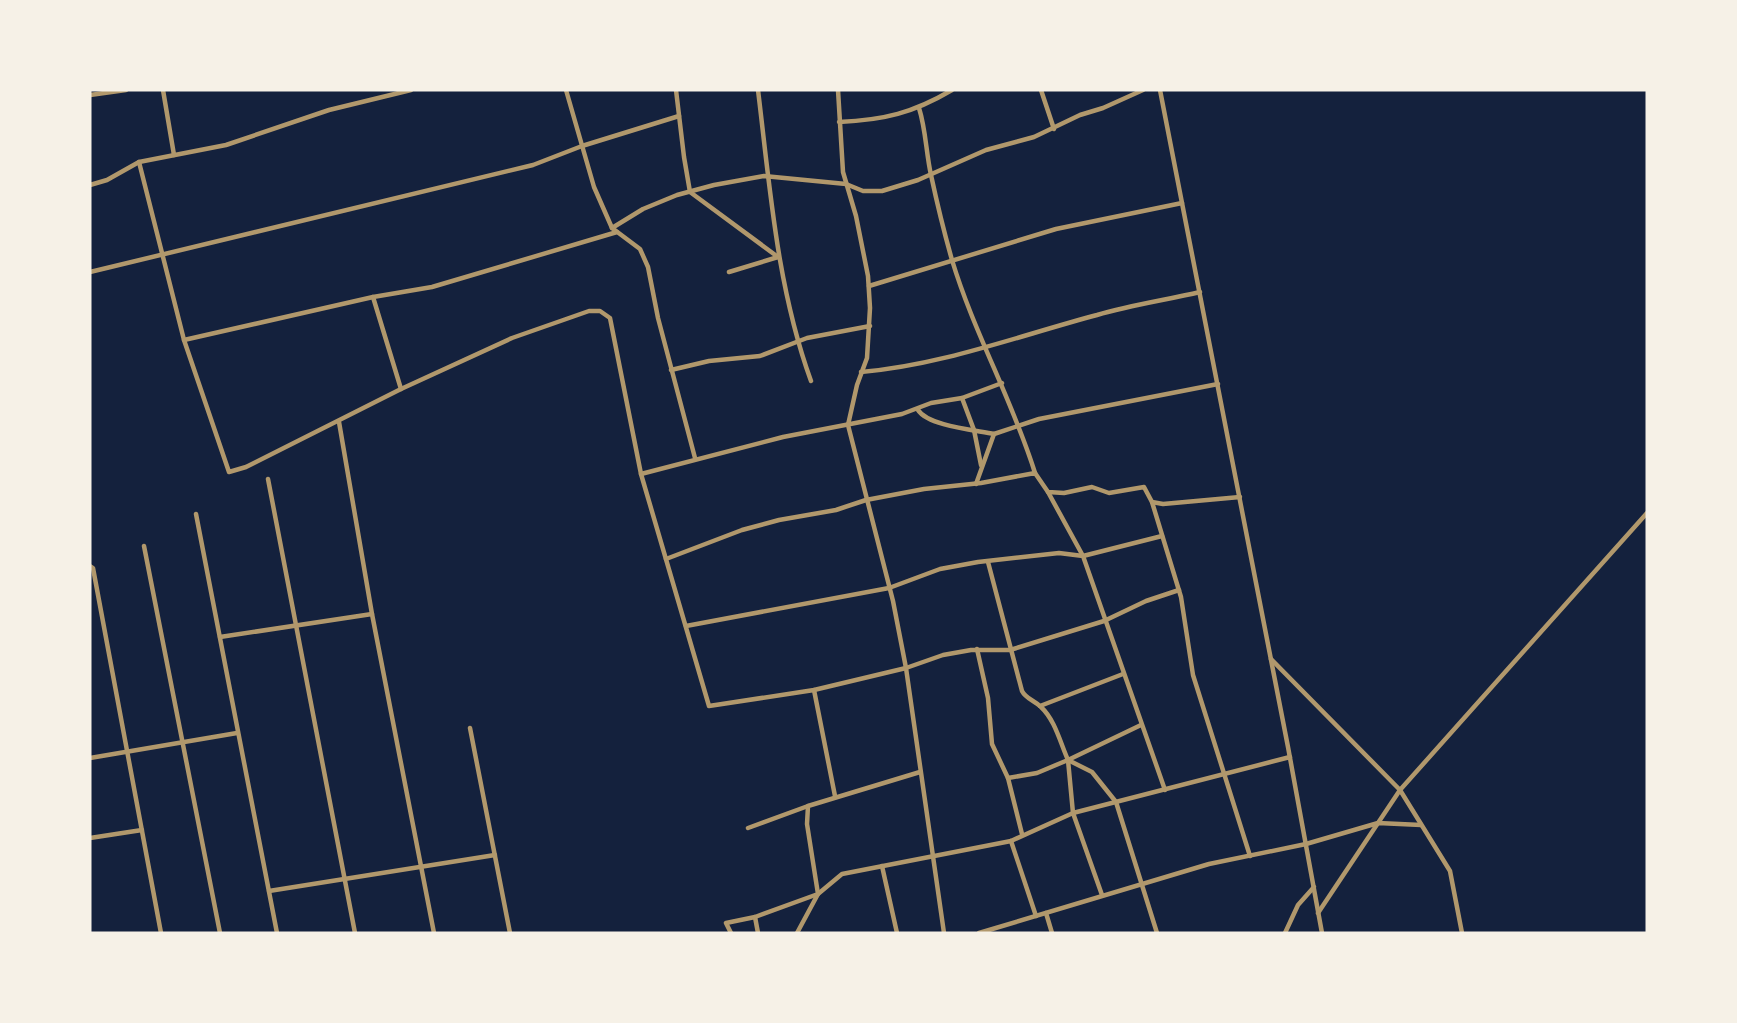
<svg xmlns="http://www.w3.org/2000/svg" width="1737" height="1023" viewBox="0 0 1737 1023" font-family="'Fira Sans Condensed',sans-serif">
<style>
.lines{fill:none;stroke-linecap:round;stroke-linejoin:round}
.minor{stroke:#b1986c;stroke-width:4.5}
</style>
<rect width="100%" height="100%" fill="#14213d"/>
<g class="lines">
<!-- minor -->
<g class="minor">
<polyline points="163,90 174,155"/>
<polyline points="566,90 594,187 612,228 640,249 648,267 658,318 695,458"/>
<polyline points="676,90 684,157 690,192 778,257"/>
<path d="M758 90C770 188 777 287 811 381"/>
<polyline points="838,90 843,172 856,216 868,276 870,308 867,358 857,385 848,425 893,601 906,668 944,933"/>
<polyline points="1041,90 1054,129"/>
<polyline points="1160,90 1288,747 1322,933"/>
<polyline points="90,95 126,90"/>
<path d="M919 108C926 130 926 153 931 175 937 203 944 232 952 260 974 333 1012 399 1035 473"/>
<path d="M839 122C884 120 913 113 952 90"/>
<polyline points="139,162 184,340 229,472 246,467 401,389 512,338 589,311 600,311 610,318 641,474 709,706 814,690 906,668 943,655 971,650 1010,650 1104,621 1146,601 1179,590"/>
<polyline points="90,185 107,180 139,162 226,145 329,110 411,90"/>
<polyline points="612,228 643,209 677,195 714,185 764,176 846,184 863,191 882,191 918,180 986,150 1034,137 1080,115 1103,108 1143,90"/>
<polyline points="90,272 533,165 582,146 679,116"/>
<polyline points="729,272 778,257"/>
<polyline points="869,286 1056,229 1182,203"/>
<polyline points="373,297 401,389"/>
<polyline points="184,340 373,297 432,287 617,232"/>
<polyline points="671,370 709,361 760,356 807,338 870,326"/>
<path d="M861 372C942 365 1018 336 1097 315 1131 305 1166 300 1200 292"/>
<polyline points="962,398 974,430 981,465"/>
<path d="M918 410C928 426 975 430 994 434"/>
<polyline points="339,422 372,614 434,933"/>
<polyline points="641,474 783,437 902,414 931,403 962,398 1002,383"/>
<polyline points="268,479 355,933"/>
<polyline points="976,484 994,434 1039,419 1218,384"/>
<polyline points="1048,492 1083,556 1162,536"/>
<polyline points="1152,502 1163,504 1240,497"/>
<polyline points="196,514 277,933"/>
<polyline points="144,546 220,933"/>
<polyline points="666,559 742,530 779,520 836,510 866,500 924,489 981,483 1035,473 1048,492 1064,493 1092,487 1109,493 1144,487 1152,502 1181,597 1193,675 1250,856"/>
<path d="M988 562 1022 691C1026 699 1034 700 1041 707 1055 720 1060 742 1068 760L1092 772 1116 802 1157 933"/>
<polyline points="90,566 93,568 161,933"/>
<polyline points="686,626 889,588 940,569 978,562 1059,553 1083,556 1165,790"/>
<polyline points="220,637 372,614"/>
<polyline points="977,649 988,698 992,744 1008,778 1022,834"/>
<polyline points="1271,659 1400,790 1450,871 1462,933"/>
<polyline points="814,690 835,796"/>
<polyline points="1040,706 1123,674"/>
<polyline points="470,728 510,933"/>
<polyline points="90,758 237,733"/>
<polyline points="1068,760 1141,725"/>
<polyline points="1008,778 1037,773 1068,760 1073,813 1102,895"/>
<polyline points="748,828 808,806"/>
<polyline points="90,838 142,830"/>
<polyline points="1011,841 1036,916"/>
<polyline points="882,866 897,933"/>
<polyline points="269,891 495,855"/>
<polyline points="1046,913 1052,933"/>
<polyline points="1318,913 1400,790 1647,513"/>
<polyline points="755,917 758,933"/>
<polyline points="731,933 726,923 755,917 818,894 807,824 808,806 920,772"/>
<polyline points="797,933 818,894 842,874 1011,841 1073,813 1290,757"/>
<polyline points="979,933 1209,864 1306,844 1378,823 1421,825"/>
<polyline points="1285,933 1298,905 1314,887"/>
</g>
</g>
<!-- border -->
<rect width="1737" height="1023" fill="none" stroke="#f6f1e7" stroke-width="183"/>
</svg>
